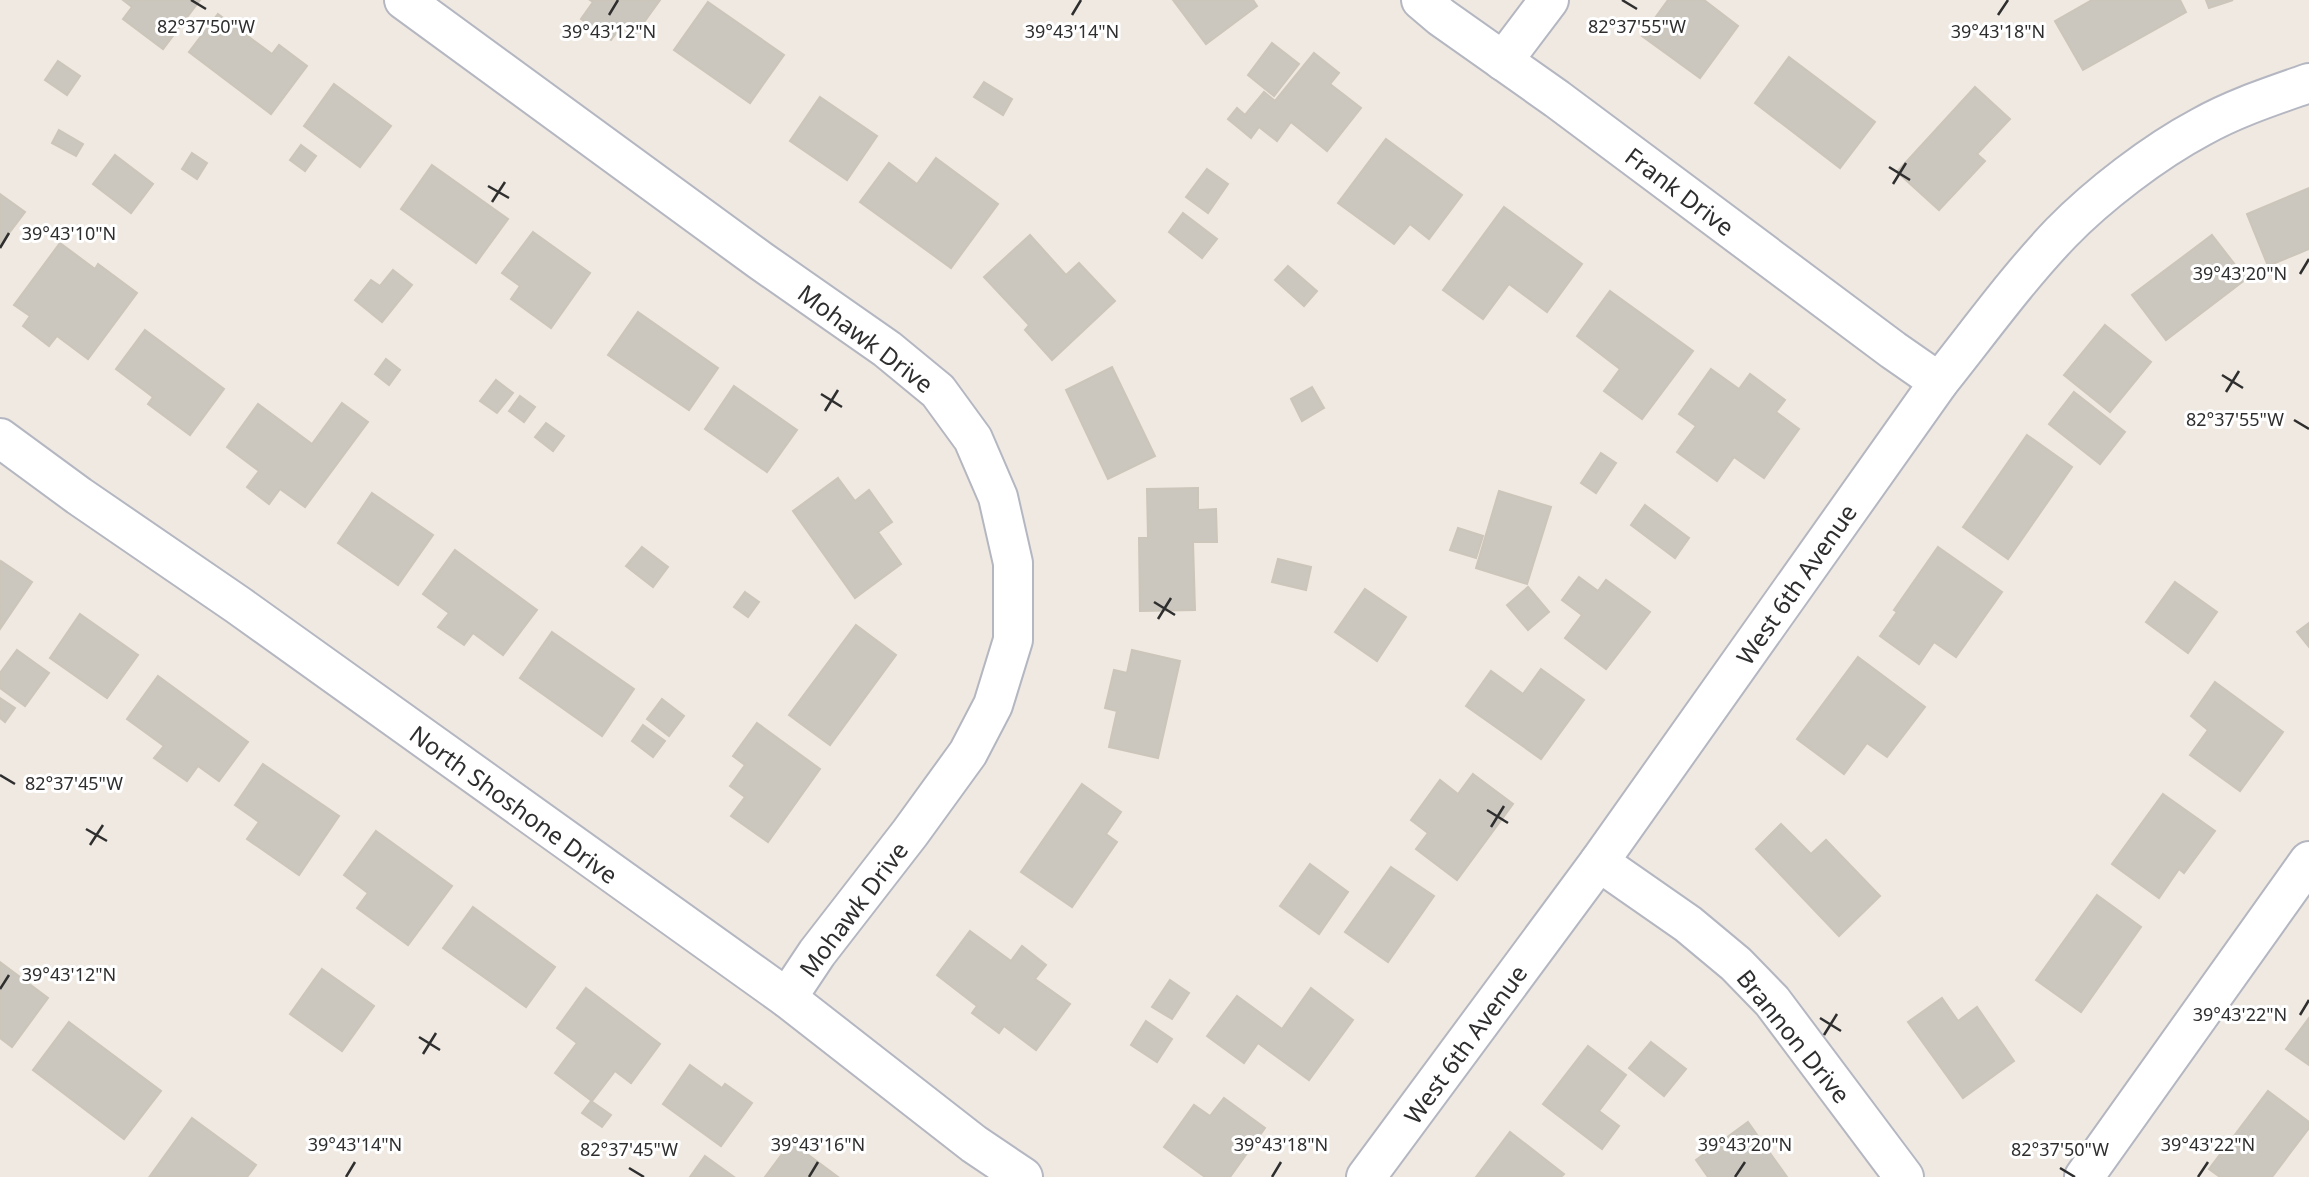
<svg xmlns="http://www.w3.org/2000/svg" width="2309" height="1177" viewBox="0 0 2309 1177" font-family="'Noto Sans',sans-serif">
<style>
.building{fill:#cbc7bf;stroke:#cbc5ba;stroke-width:2}
.lines{fill:none;stroke-linecap:round;stroke-linejoin:round}
.minor-casing{stroke:#b4b7c1;stroke-width:42}
.minor{stroke:#fff;stroke-width:38}
.ticks{fill:none;stroke:#2e2e2e;stroke-width:2.5}
.labels{text-anchor:middle;dominant-baseline:central;stroke-width:6;stroke-linejoin:round;paint-order:stroke}
.street-label{font-size:24px;fill:#2e2e2e;stroke:#fff}
.ticks-label{font-size:18px;text-anchor:middle;fill:#2e2e2e;stroke:#fff;stroke-width:6;stroke-linejoin:round;paint-order:stroke}
</style>
<rect width="100%" height="100%" fill="#efe9e1"/>
<!-- building -->
<g class="building">
<polygon points="123,0 200,0 163,49 123,19 132,7"/>
<polygon points="590,0 660,0 634,36 621,27 611,40 581,19 593,2"/>
<polygon points="1173,0 1253,0 1257,6 1206,44"/>
<polygon points="1668,0 1704,0 1738,26 1700,78 1642,36"/>
<polygon points="2092,0 2180,0 2186,12 2083,70 2055,21"/>
<polygon points="2206,0 2233,0 2209,8"/>
<polygon points="708,2 784,55 750,103 674,50"/>
<polygon points="218,14 272,54 279,45 307,66 271,114 189,52"/>
<polygon points="1272,43 1299,64 1274,96 1248,75"/>
<polygon points="1314,53 1339,73 1330,84 1361,108 1327,151 1291,122 1277,141 1259,127 1251,138 1228,119 1237,108 1245,115 1264,92 1275,101"/>
<polygon points="1789,57 1875,122 1840,168 1755,103"/>
<polygon points="58,61 80,76 67,95 45,80"/>
<polygon points="984,82 1012,99 1003,115 974,97"/>
<polygon points="334,84 391,126 360,167 304,126"/>
<polygon points="1975,87 2010,119 1977,154 1985,161 1939,210 1897,172"/>
<polygon points="820,97 877,136 847,180 790,141"/>
<polygon points="59,130 83,144 76,156 52,143"/>
<polygon points="1386,139 1462,195 1429,239 1410,224 1394,244 1338,203"/>
<polygon points="301,145 316,156 305,171 290,160"/>
<polygon points="192,153 207,163 197,179 182,169"/>
<polygon points="115,155 153,184 131,213 93,184"/>
<polygon points="936,158 998,204 951,268 860,202 889,163 917,184"/>
<polygon points="432,165 508,219 476,263 401,209"/>
<polygon points="1207,169 1228,184 1208,213 1186,197"/>
<polygon points="2309,188 2309,249 2268,266 2247,214"/>
<polygon points="0,194 25,212 0,245"/>
<polygon points="1504,207 1582,264 1547,312 1509,284 1483,319 1443,290"/>
<polygon points="1183,213 1217,239 1202,258 1169,232"/>
<polygon points="533,232 590,273 551,328 511,299 520,286 502,273"/>
<polygon points="1030,235 1066,275 1079,263 1115,301 1052,360 1025,330 1029,325 984,277"/>
<polygon points="2212,235 2246,279 2166,340 2132,295"/>
<polygon points="60,243 95,269 98,264 137,293 88,359 57,336 49,346 23,326 30,316 14,305"/>
<polygon points="1288,266 1317,291 1304,306 1275,280"/>
<polygon points="393,270 412,285 382,322 355,300 371,280 380,286"/>
<polygon points="1610,291 1693,351 1642,419 1604,391 1620,369 1577,336"/>
<polygon points="638,312 718,368 689,410 608,355"/>
<polygon points="2105,325 2151,362 2110,412 2064,375"/>
<polygon points="145,330 224,389 190,435 148,404 153,397 116,369"/>
<polygon points="386,359 400,370 389,385 375,374"/>
<polygon points="1112,367 1155,456 1108,479 1066,390"/>
<polygon points="1711,369 1739,389 1750,374 1785,400 1776,412 1799,429 1764,478 1734,457 1717,481 1677,452 1696,426 1679,414"/>
<polygon points="496,380 513,393 497,413 480,401"/>
<polygon points="734,386 797,430 767,472 705,429"/>
<polygon points="1312,387 1324,408 1302,421 1291,399"/>
<polygon points="2074,392 2125,432 2100,464 2049,424"/>
<polygon points="520,396 535,407 524,422 509,411"/>
<polygon points="342,403 368,422 305,507 280,489 269,504 247,487 259,471 227,447 258,404 312,444"/>
<polygon points="546,423 564,436 553,451 535,437"/>
<polygon points="2027,435 2072,467 2008,559 1963,527"/>
<polygon points="1601,453 1616,463 1596,493 1581,483"/>
<polygon points="838,478 855,501 869,490 892,522 878,532 901,564 855,598 793,511"/>
<polygon points="1198,488 1198,510 1216,509 1217,542 1193,542 1195,610 1140,611 1139,538 1148,538 1147,489"/>
<polygon points="1499,491 1551,507 1527,584 1476,568"/>
<polygon points="372,493 433,535 398,585 338,543"/>
<polygon points="1645,505 1689,538 1675,558 1631,525"/>
<polygon points="1458,528 1483,536 1476,558 1450,550"/>
<polygon points="642,547 668,567 653,587 626,566"/>
<polygon points="1938,547 2002,592 1956,657 1934,642 1919,664 1880,636 1897,612 1894,610"/>
<polygon points="455,550 537,610 503,655 473,633 464,645 438,627 449,613 423,594"/>
<polygon points="1278,559 1311,567 1306,590 1272,582"/>
<polygon points="1,561 32,582 0,629 0,563"/>
<polygon points="1579,577 1598,591 1606,580 1650,612 1606,669 1565,638 1582,615 1562,600"/>
<polygon points="2175,582 2217,612 2188,653 2146,622"/>
<polygon points="1528,587 1549,612 1528,630 1507,605"/>
<polygon points="1365,589 1406,617 1377,661 1335,632"/>
<polygon points="745,592 759,602 748,617 734,607"/>
<polygon points="80,614 138,655 107,698 50,658"/>
<polygon points="2309,623 2309,647 2297,632"/>
<polygon points="856,625 896,655 830,745 789,715"/>
<polygon points="552,632 634,689 602,736 520,678"/>
<polygon points="17,650 49,673 25,706 0,688 0,673"/>
<polygon points="1132,650 1180,661 1158,758 1109,747 1117,711 1105,708 1114,670 1127,673"/>
<polygon points="1858,657 1925,707 1887,757 1867,743 1844,774 1797,739"/>
<polygon points="1541,669 1584,700 1541,759 1466,706 1491,671 1523,694"/>
<polygon points="158,676 248,742 219,781 198,766 187,781 154,758 164,746 127,719"/>
<polygon points="2215,682 2283,732 2240,791 2190,755 2208,730 2191,716"/>
<polygon points="0,698 15,708 5,722 0,718"/>
<polygon points="662,699 684,716 669,736 647,719"/>
<polygon points="757,723 820,769 768,842 731,816 745,797 730,786 745,765 733,756"/>
<polygon points="643,725 665,741 653,757 632,741"/>
<polygon points="263,764 339,816 299,875 247,839 259,822 235,805"/>
<polygon points="1473,774 1513,804 1457,880 1416,849 1428,833 1411,820 1440,780 1458,794"/>
<polygon points="1082,784 1121,812 1106,834 1117,842 1072,907 1021,872"/>
<polygon points="2163,794 2215,831 2184,873 2179,869 2159,898 2112,864"/>
<polygon points="1781,824 1811,854 1826,840 1880,896 1839,936 1756,849"/>
<polygon points="376,831 452,886 408,945 357,908 368,893 344,875"/>
<polygon points="1310,864 1348,892 1319,934 1280,906"/>
<polygon points="1391,867 1434,896 1388,962 1345,932"/>
<polygon points="2097,895 2141,927 2081,1012 2036,980"/>
<polygon points="473,907 555,967 526,1007 443,948"/>
<polygon points="970,931 1011,961 1022,946 1046,965 1035,979 1070,1004 1036,1050 1004,1026 999,1033 972,1013 977,1006 937,975"/>
<polygon points="0,962 48,998 12,1047 0,1038"/>
<polygon points="322,969 374,1006 342,1051 290,1014"/>
<polygon points="1170,980 1189,993 1172,1019 1152,1007"/>
<polygon points="586,988 660,1044 631,1083 615,1071 592,1101 555,1073 577,1043 557,1028"/>
<polygon points="1311,988 1353,1020 1309,1080 1258,1043 1244,1063 1207,1036 1237,996 1282,1029"/>
<polygon points="1942,998 1958,1021 1977,1007 2014,1061 1963,1098 1908,1022"/>
<polygon points="2309,1018 2309,1065 2286,1049"/>
<polygon points="1146,1021 1172,1039 1157,1062 1131,1045"/>
<polygon points="69,1022 161,1091 124,1139 33,1070"/>
<polygon points="1651,1042 1686,1069 1664,1096 1629,1068"/>
<polygon points="1588,1046 1626,1075 1599,1111 1619,1126 1602,1149 1543,1104"/>
<polygon points="690,1065 722,1088 725,1084 752,1103 721,1146 663,1104"/>
<polygon points="2268,1091 2309,1122 2309,1128 2272,1177 2220,1177 2209,1169"/>
<polygon points="1224,1098 1265,1128 1230,1177 1205,1177 1164,1147 1194,1105 1210,1116"/>
<polygon points="591,1101 611,1115 602,1127 582,1113"/>
<polygon points="192,1118 256,1165 247,1177 150,1176"/>
<polygon points="1748,1122 1787,1177 1708,1177 1696,1160"/>
<polygon points="1510,1132 1564,1174 1561,1177 1476,1177"/>
<polygon points="791,1142 838,1177 765,1177"/>
<polygon points="705,1156 734,1177 690,1177"/>
</g>
<g class="lines">
<!-- minor casing -->
<g class="minor-casing">
<g id="minor">
<polyline points="404,0 761,261 887,349 938,391 973,439 998,497 1013,563 1013,640 993,705 968,753 910,833 817,953 787,998"/>
<polyline points="1421,0 1441,17 1557,99 1893,350 1939,382"/>
<polyline points="1503,61 1549,0"/>
<polyline points="0,438 79,496 238,605 787,998 974,1144 1023,1177"/>
<polyline points="1599,862 1688,924 1736,964 1772,1001 1904,1177"/>
<path d="M1366 1177 1599 862 1939 382C1979 332 2017 279 2061 233 2098 195 2154 152 2201 127 2235 108 2272 96 2309 83"/>
<polyline points="2084,1177 2309,861"/>
</g>
</g>
<!-- minor -->
<use href="#minor" class="minor"/>
</g>
<!-- ticks -->
<path class="ticks" d="M191 0 206 9M1622 0 1637 9M609 15 618 0M1072 15 1081 0M1998 15 2008 0M1889 167 1910 180M1893 184 1906 163M488 186 509 198M492 202 505 182M0 248 9 233M2300 274 2309 259M2222 375 2243 388M2226 392 2239 371M821 394 842 407M825 411 838 390M2294 420 2309 429M1154 602 1175 615M1158 619 1171 598M0 775 15 784M1487 810 1508 823M1491 827 1504 806M86 829 107 841M90 845 103 825M0 989 9 975M2300 1015 2309 1000M1820 1018 1841 1031M1824 1035 1837 1014M419 1037 440 1050M423 1054 436 1033M629 1168 644 1177M2060 1168 2075 1177M346 1177 355 1162M809 1177 818 1162M1272 1177 1281 1162M1735 1177 1745 1162M2198 1177 2208 1162"/>
<g class="labels">
<!-- street labels -->
<g class="street-label">
<text transform="translate(1680 191) rotate(37)">Frank Drive</text>
<text transform="translate(866 338) rotate(37)">Mohawk Drive</text>
<text transform="translate(1796 584) rotate(-55)">West 6th Avenue</text>
<text transform="translate(514 804) rotate(36)">North Shoshone Drive</text>
<text transform="translate(853 909) rotate(-53)">Mohawk Drive</text>
<text transform="translate(1794 1036) rotate(51)">Brannon Drive</text>
<text transform="translate(1465 1044) rotate(-54)">West 6th Avenue</text>
</g>
</g>
<g class="ticks-label">
<text x="206" y="33">82°37'50"W</text>
<text x="1637" y="33">82°37'55"W</text>
<text x="609" y="38">39°43'12"N</text>
<text x="1072" y="38">39°43'14"N</text>
<text x="1998" y="38">39°43'18"N</text>
<text x="69" y="240">39°43'10"N</text>
<text x="2240" y="280">39°43'20"N</text>
<text x="2235" y="426">82°37'55"W</text>
<text x="74" y="790">82°37'45"W</text>
<text x="69" y="981">39°43'12"N</text>
<text x="2240" y="1021">39°43'22"N</text>
<text x="355" y="1151">39°43'14"N</text>
<text x="818" y="1151">39°43'16"N</text>
<text x="1281" y="1151">39°43'18"N</text>
<text x="1745" y="1151">39°43'20"N</text>
<text x="2208" y="1151">39°43'22"N</text>
<text x="629" y="1156">82°37'45"W</text>
<text x="2060" y="1156">82°37'50"W</text>
</g>
</svg>
